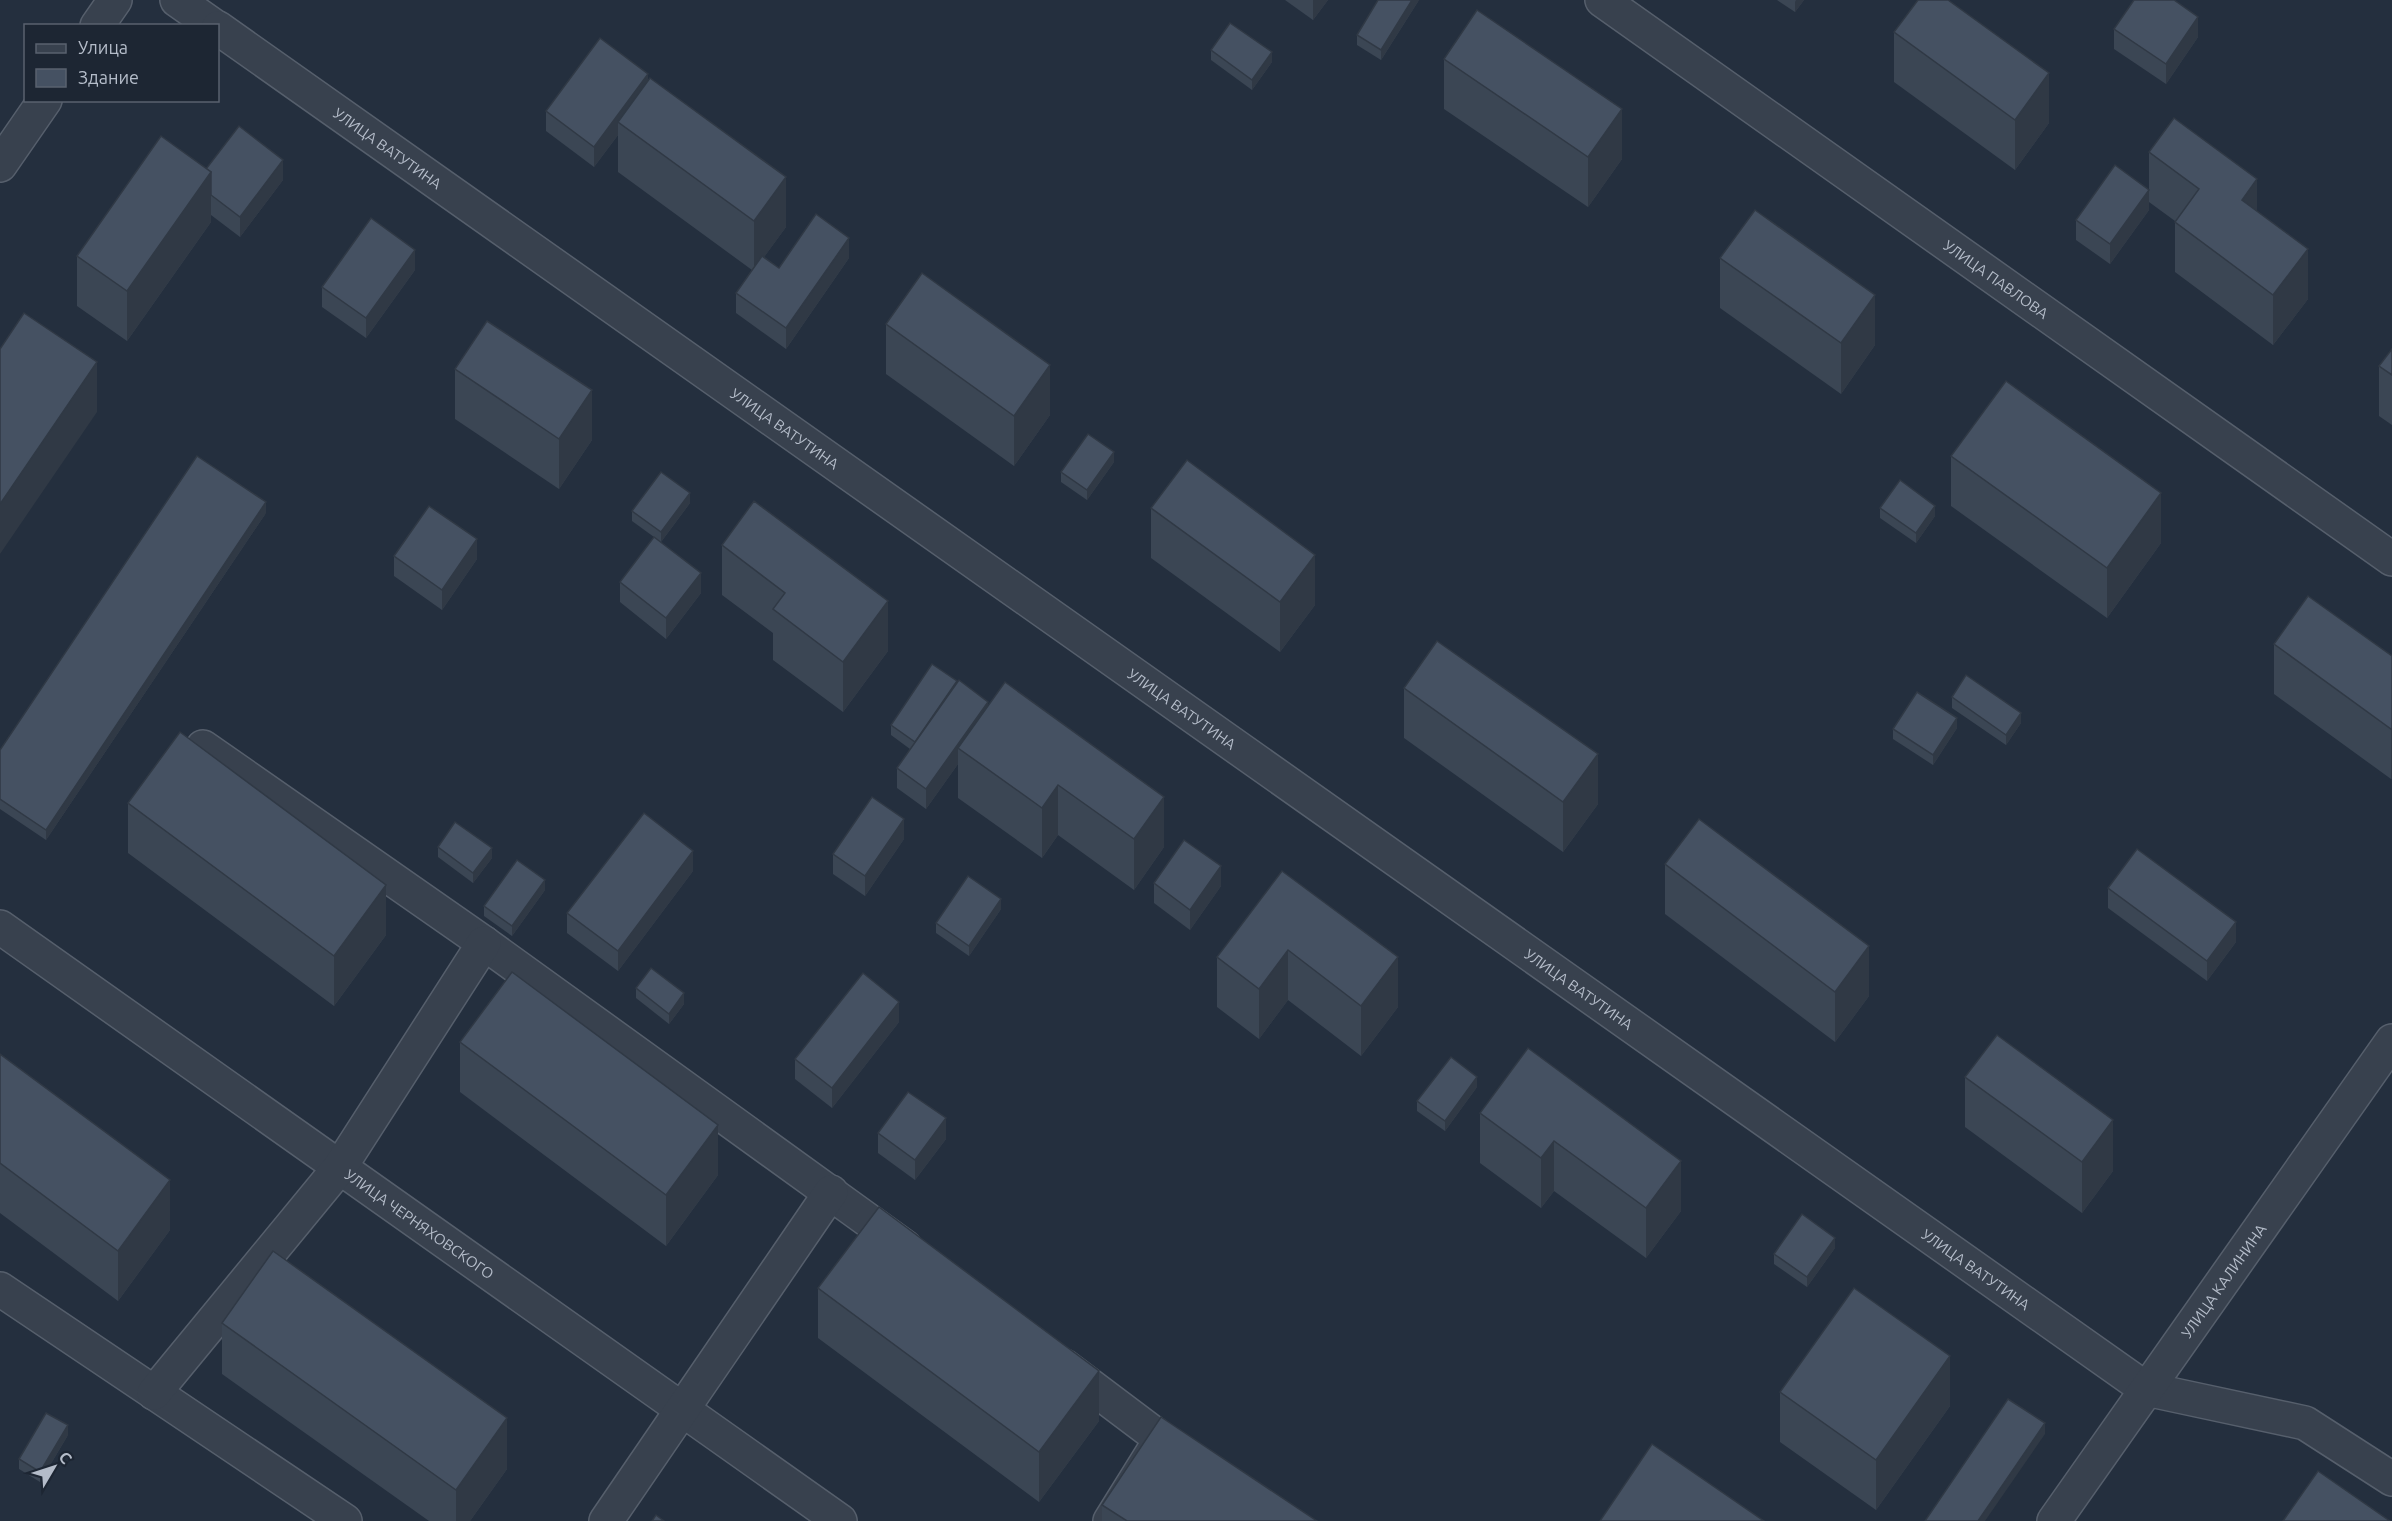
<svg xmlns="http://www.w3.org/2000/svg" width="2392" height="1521" viewBox="0 0 2392 1521" font-family="Ubuntu,sans-serif">
<style>
.lines{fill:none;stroke-linecap:round;stroke-linejoin:round}
.minor-casing{stroke:#565f6c;stroke-width:36}
.minor{stroke:#38414e;stroke-width:33}
.wall{fill:#3b4654}
.shaded-wall{fill:#303945}
.building{fill:#455162;stroke:#303945;stroke-width:1.5}
.labels{text-anchor:middle;dominant-baseline:central;stroke-width:6;stroke-linejoin:round;paint-order:stroke}
.street-label{font-size:15px;fill:#b4bcc9;stroke:#1d2633}
</style>
<rect width="100%" height="100%" fill="#242f3e"/>
<g class="lines">
<!-- minor casing -->
<g class="minor-casing">
<g id="minor">
<polyline points="177,0 214,26"/>
<path id="s1" d="M1602 0 2392 559"/>
<polyline points="97,26 115,0"/>
<path id="s2" d="M218 28 2146 1389 2305 1423 2392 1479"/>
<polyline points="0,165 45,100"/>
<polyline points="203,747 484,943 905,1247"/>
<path id="s3" d="M0 927 840 1521"/>
<polyline points="0,1289 345,1521"/>
<polyline points="1064,1366 1161,1439 1110,1521"/>
<polyline points="154,1393 340,1167 484,943"/>
<polyline points="606,1521 831,1192"/>
<path id="s4" d="M2054 1521 2392 1041"/>
</g>
</g>
<!-- minor -->
<use href="#minor" class="minor"/>
</g>
<!-- wall -->
<g class="wall">
<polygon points="1285,0 1328,0 1313,20"/>
<polygon points="1419,0 1381,60 1357,45 1357,35"/>
<polygon points="1777,0 1804,0 1795,12"/>
<polygon points="2114,29 2198,37 2166,84 2114,49"/>
<polygon points="1894,32 2049,123 2015,170 1894,82"/>
<polygon points="1211,50 1272,62 1252,90 1211,60"/>
<polygon points="1444,59 1622,159 1588,207 1444,109"/>
<polygon points="648,79 786,227 764,257 779,268 849,258 786,349 736,313 736,293 752,270 618,172 618,135 594,167 546,131 546,111"/>
<polygon points="2149,152 2257,211 2308,299 2273,345 2175,272 2175,221 2149,202"/>
<polygon points="206,169 283,180 240,237 211,215 211,222 127,341 77,306 77,256"/>
<polygon points="2149,210 2110,264 2076,240 2076,220"/>
<polygon points="1720,258 1875,345 1841,394 1720,308"/>
<polygon points="415,270 366,338 322,307 322,287"/>
<polygon points="886,324 1050,415 1014,466 886,374"/>
<polygon points="2392,349 2392,425 2379,416 2379,366"/>
<polygon points="455,369 592,440 559,489 455,419"/>
<polygon points="1951,456 2161,543 2107,618 1951,506"/>
<polygon points="1114,462 1087,500 1061,482 1061,472"/>
<polygon points="690,503 661,542 701,593 666,639 620,602 620,582 654,537 632,521 632,511"/>
<polygon points="1151,508 1315,605 1280,652 1151,558"/>
<polygon points="1880,508 1935,516 1916,543 1880,518"/>
<polygon points="266,513 46,840 0,809 0,750"/>
<polygon points="722,545 888,651 843,712 773,660 773,633 722,595"/>
<polygon points="394,556 477,559 442,610 394,576"/>
<polygon points="2274,644 2392,656 2392,778 2391,779 2274,694"/>
<polygon points="957,683 988,705 1164,847 1134,890 1058,835 1042,858 958,798 958,764 926,809 897,788 897,768 910,749 891,735 891,725"/>
<polygon points="1404,688 1598,804 1563,852 1404,738"/>
<polygon points="1952,697 2021,723 2006,745 1952,708"/>
<polygon points="1957,728 1933,765 1893,739 1893,729"/>
<polygon points="128,803 386,935 334,1006 128,853"/>
<polygon points="904,839 865,896 833,874 833,854"/>
<polygon points="438,847 492,858 473,883 438,857"/>
<polygon points="1665,864 1869,996 1835,1042 1665,914"/>
<polygon points="693,871 618,971 567,933 567,913"/>
<polygon points="1282,871 1398,1007 1361,1056 1288,1000 1259,1039 1217,1007 1217,957"/>
<polygon points="1154,883 1221,886 1190,930 1154,903"/>
<polygon points="2108,888 2236,942 2207,981 2108,908"/>
<polygon points="545,890 512,936 484,916 484,906"/>
<polygon points="1001,909 969,956 936,933 936,923"/>
<polygon points="636,988 684,1004 669,1024 636,998"/>
<polygon points="899,1022 832,1108 795,1079 795,1059"/>
<polygon points="460,1042 718,1175 666,1246 460,1092"/>
<polygon points="1528,1048 1681,1211 1646,1258 1554,1191 1541,1208 1480,1163 1480,1113"/>
<polygon points="0,1054 170,1230 118,1301 0,1213"/>
<polygon points="1965,1077 2113,1171 2082,1213 1965,1127"/>
<polygon points="1477,1087 1445,1131 1417,1111 1417,1101"/>
<polygon points="878,1133 946,1139 915,1180 878,1153"/>
<polygon points="1835,1248 1807,1287 1774,1264 1774,1254"/>
<polygon points="818,1288 1099,1421 1039,1502 818,1338"/>
<polygon points="222,1323 507,1469 470,1521 429,1521 222,1374"/>
<polygon points="1780,1392 1950,1406 1876,1510 1780,1442"/>
<polygon points="68,1435 40,1482 19,1469 19,1459"/>
<polygon points="1102,1505 1317,1521 1102,1521"/>
</g>
<!-- shaded-wall -->
<g class="shaded-wall">
<polygon points="1313,0 1328,0 1313,20"/>
<polygon points="1412,0 1419,0 1381,60 1381,50"/>
<polygon points="1796,0 1804,0 1795,12 1795,2"/>
<polygon points="2198,17 2198,37 2166,84 2166,64"/>
<polygon points="1272,52 1272,62 1252,90 1252,80"/>
<polygon points="2049,73 2049,123 2015,170 2015,120"/>
<polygon points="648,74 648,94 618,122 618,135 594,167 594,147"/>
<polygon points="1622,109 1622,159 1588,207 1588,157"/>
<polygon points="283,160 283,180 240,237 240,217"/>
<polygon points="211,172 211,222 127,341 127,291"/>
<polygon points="786,177 786,227 754,271 754,221"/>
<polygon points="2257,179 2257,229 2242,200"/>
<polygon points="2149,190 2149,210 2110,264 2110,244"/>
<polygon points="849,238 849,258 786,349 786,328"/>
<polygon points="2308,249 2308,299 2273,345 2273,295"/>
<polygon points="415,250 415,270 366,338 366,318"/>
<polygon points="1875,295 1875,345 1841,394 1841,343"/>
<polygon points="97,362 97,412 0,554 0,504"/>
<polygon points="1050,365 1050,415 1014,466 1014,416"/>
<polygon points="592,390 592,440 559,489 559,439"/>
<polygon points="1114,452 1114,462 1087,500 1087,490"/>
<polygon points="690,493 690,503 661,542 661,532"/>
<polygon points="2161,493 2161,543 2107,618 2107,568"/>
<polygon points="266,502 266,513 46,840 46,830"/>
<polygon points="1935,506 1935,516 1916,543 1916,533"/>
<polygon points="477,539 477,559 442,610 442,590"/>
<polygon points="1315,555 1315,605 1280,652 1280,602"/>
<polygon points="701,573 701,593 666,639 666,618"/>
<polygon points="888,601 888,651 843,712 843,662"/>
<polygon points="988,702 988,722 958,748 958,764 926,809 926,789"/>
<polygon points="2021,713 2021,723 2006,745 2006,735"/>
<polygon points="1957,718 1957,728 1933,765 1933,755"/>
<polygon points="2392,728 2392,778 2391,779 2391,729"/>
<polygon points="1598,754 1598,804 1563,852 1563,802"/>
<polygon points="1058,785 1058,835 1042,858 1042,808"/>
<polygon points="1164,797 1164,847 1134,890 1134,839"/>
<polygon points="904,819 904,839 865,896 865,876"/>
<polygon points="492,848 492,858 473,883 473,873"/>
<polygon points="693,851 693,871 618,971 618,951"/>
<polygon points="1221,866 1221,886 1190,930 1190,910"/>
<polygon points="545,880 545,890 512,936 512,926"/>
<polygon points="386,885 386,935 334,1006 334,956"/>
<polygon points="1001,899 1001,909 969,956 969,946"/>
<polygon points="2236,922 2236,942 2207,981 2207,961"/>
<polygon points="1869,946 1869,996 1835,1042 1835,992"/>
<polygon points="1288,950 1288,1000 1259,1039 1259,989"/>
<polygon points="1398,957 1398,1007 1361,1056 1361,1006"/>
<polygon points="684,993 684,1004 669,1024 669,1014"/>
<polygon points="899,1002 899,1022 832,1108 832,1088"/>
<polygon points="1477,1077 1477,1087 1445,1131 1445,1121"/>
<polygon points="946,1118 946,1139 915,1180 915,1160"/>
<polygon points="2113,1120 2113,1171 2082,1213 2082,1162"/>
<polygon points="718,1125 718,1175 666,1246 666,1195"/>
<polygon points="1554,1141 1554,1191 1541,1208 1541,1158"/>
<polygon points="1681,1161 1681,1211 1646,1258 1646,1208"/>
<polygon points="170,1180 170,1230 118,1301 118,1251"/>
<polygon points="1835,1238 1835,1248 1807,1287 1807,1277"/>
<polygon points="1950,1356 1950,1406 1876,1510 1876,1460"/>
<polygon points="1099,1371 1099,1421 1039,1502 1039,1452"/>
<polygon points="507,1418 507,1469 470,1521 456,1521 456,1490"/>
<polygon points="2045,1423 2045,1434 1985,1521 1978,1521"/>
<polygon points="68,1425 68,1435 40,1482 40,1472"/>
</g>
<!-- building -->
<g class="building">
<polygon points="1378,0 1412,0 1381,50 1357,35"/>
<polygon points="1918,0 1948,0 2049,73 2015,120 1894,32"/>
<polygon points="2134,0 2174,0 2198,17 2166,64 2114,29"/>
<polygon points="1477,10 1622,109 1588,157 1444,59"/>
<polygon points="1230,23 1272,52 1252,80 1211,50"/>
<polygon points="600,38 648,74 594,147 546,111"/>
<polygon points="650,78 786,177 754,221 618,122"/>
<polygon points="2174,118 2257,179 2242,200 2308,249 2273,295 2175,222 2199,189 2149,152"/>
<polygon points="239,126 283,160 240,217 211,195 211,172 206,169"/>
<polygon points="161,136 211,172 127,291 77,256"/>
<polygon points="2115,165 2149,190 2110,244 2076,220"/>
<polygon points="1755,210 1875,295 1841,343 1720,258"/>
<polygon points="816,214 849,238 786,328 736,293 762,256 779,268"/>
<polygon points="371,218 415,250 366,318 322,287"/>
<polygon points="922,273 1050,365 1014,416 886,324"/>
<polygon points="24,313 97,362 0,504 0,349"/>
<polygon points="487,321 592,390 559,439 455,369"/>
<polygon points="2392,349 2392,375 2379,366"/>
<polygon points="2006,381 2161,493 2107,568 1951,456"/>
<polygon points="1088,434 1114,452 1087,490 1061,472"/>
<polygon points="197,456 266,502 46,830 0,799 0,750"/>
<polygon points="1187,460 1315,555 1280,602 1151,508"/>
<polygon points="661,472 690,493 661,532 632,511"/>
<polygon points="1900,480 1935,506 1916,533 1880,508"/>
<polygon points="754,501 888,601 843,662 773,609 785,593 722,545"/>
<polygon points="429,506 477,539 442,590 394,556"/>
<polygon points="654,537 701,573 666,618 620,582"/>
<polygon points="2308,596 2392,656 2392,728 2391,729 2274,644"/>
<polygon points="1437,641 1598,754 1563,802 1404,688"/>
<polygon points="932,664 957,681 915,742 891,725"/>
<polygon points="1966,675 2021,713 2006,735 1952,697"/>
<polygon points="959,680 988,702 926,789 897,768"/>
<polygon points="1005,682 1164,797 1134,839 1058,785 1042,808 958,748"/>
<polygon points="1917,692 1957,718 1933,755 1893,729"/>
<polygon points="180,732 386,885 334,956 128,803"/>
<polygon points="872,797 904,819 865,876 833,854"/>
<polygon points="644,813 693,851 618,951 567,913"/>
<polygon points="1699,819 1869,946 1835,992 1665,864"/>
<polygon points="455,822 492,848 473,873 438,847"/>
<polygon points="1184,840 1221,866 1190,910 1154,883"/>
<polygon points="2137,849 2236,922 2207,961 2108,888"/>
<polygon points="517,860 545,880 512,926 484,906"/>
<polygon points="1282,871 1398,957 1361,1006 1288,950 1259,989 1217,957"/>
<polygon points="968,876 1001,899 969,946 936,923"/>
<polygon points="651,968 684,993 669,1014 636,988"/>
<polygon points="512,972 718,1125 666,1195 460,1042"/>
<polygon points="863,973 899,1002 832,1088 795,1059"/>
<polygon points="1997,1035 2113,1120 2082,1162 1965,1077"/>
<polygon points="1528,1048 1681,1161 1646,1208 1554,1141 1541,1158 1480,1113"/>
<polygon points="0,1054 170,1180 118,1251 0,1163"/>
<polygon points="1451,1057 1477,1077 1445,1121 1417,1101"/>
<polygon points="908,1092 946,1118 915,1160 878,1133"/>
<polygon points="879,1207 1099,1371 1039,1452 818,1288"/>
<polygon points="1802,1214 1835,1238 1807,1277 1774,1254"/>
<polygon points="273,1251 507,1418 456,1490 222,1323"/>
<polygon points="1854,1288 1950,1356 1876,1460 1780,1392"/>
<polygon points="2008,1399 2045,1423 1978,1521 1925,1521"/>
<polygon points="46,1413 68,1425 40,1472 19,1459"/>
<polygon points="1161,1417 1317,1521 1127,1521 1102,1505"/>
<polygon points="1652,1444 1764,1521 1600,1521"/>
<polygon points="2318,1471 2390,1521 2283,1521"/>
<polygon points="656,1515 664,1521 652,1521"/>
</g>
<g class="labels">
<!-- street labels -->
<g class="street-label">
<text stroke="none"><textPath href="#s2" startOffset="208">УЛИЦА ВАТУТИНА</textPath></text>
<text stroke="none"><textPath href="#s1" startOffset="483">УЛИЦА ПАВЛОВА</textPath></text>
<text stroke="none"><textPath href="#s2" startOffset="694">УЛИЦА ВАТУТИНА</textPath></text>
<text stroke="none"><textPath href="#s2" startOffset="1180">УЛИЦА ВАТУТИНА</textPath></text>
<text stroke="none"><textPath href="#s2" startOffset="1666">УЛИЦА ВАТУТИНА</textPath></text>
<text stroke="none"><textPath href="#s3" startOffset="514">УЛИЦА ЧЕРНЯХОВСКОГО</textPath></text>
<text stroke="none"><textPath href="#s2" startOffset="2152">УЛИЦА ВАТУТИНА</textPath></text>
<text stroke="none"><textPath href="#s4" startOffset="294">УЛИЦА КАЛИНИНА</textPath></text>
</g>
</g>
<!-- legend -->
<rect x="24" y="24" width="195" height="78" fill="#1d2633" stroke="#59626f" stroke-width="1.5"/>
<rect x="36" y="44" width="30" height="9" fill="#38414e" stroke="#59626f" stroke-width="1.5"/>
<text x="78" y="54" font-size="18" fill="#b4bcc9">Улица</text>
<rect x="36" y="69" width="30" height="18" fill="#455162" stroke="#59626f" stroke-width="1.5"/>
<text x="78" y="84" font-size="18" fill="#b4bcc9">Здание</text>
<!-- north arrow -->
<g transform="translate(54 1467) rotate(51)" stroke="#1d2633" stroke-width="4.5" paint-order="stroke">
<path d="M0-4.5L10 22L0 15L-10 22Z" fill="#b4bcc9"/>
<text y="-9" font-size="16" font-weight="bold" text-anchor="middle" fill="#b4bcc9">С</text>
</g>
</svg>
